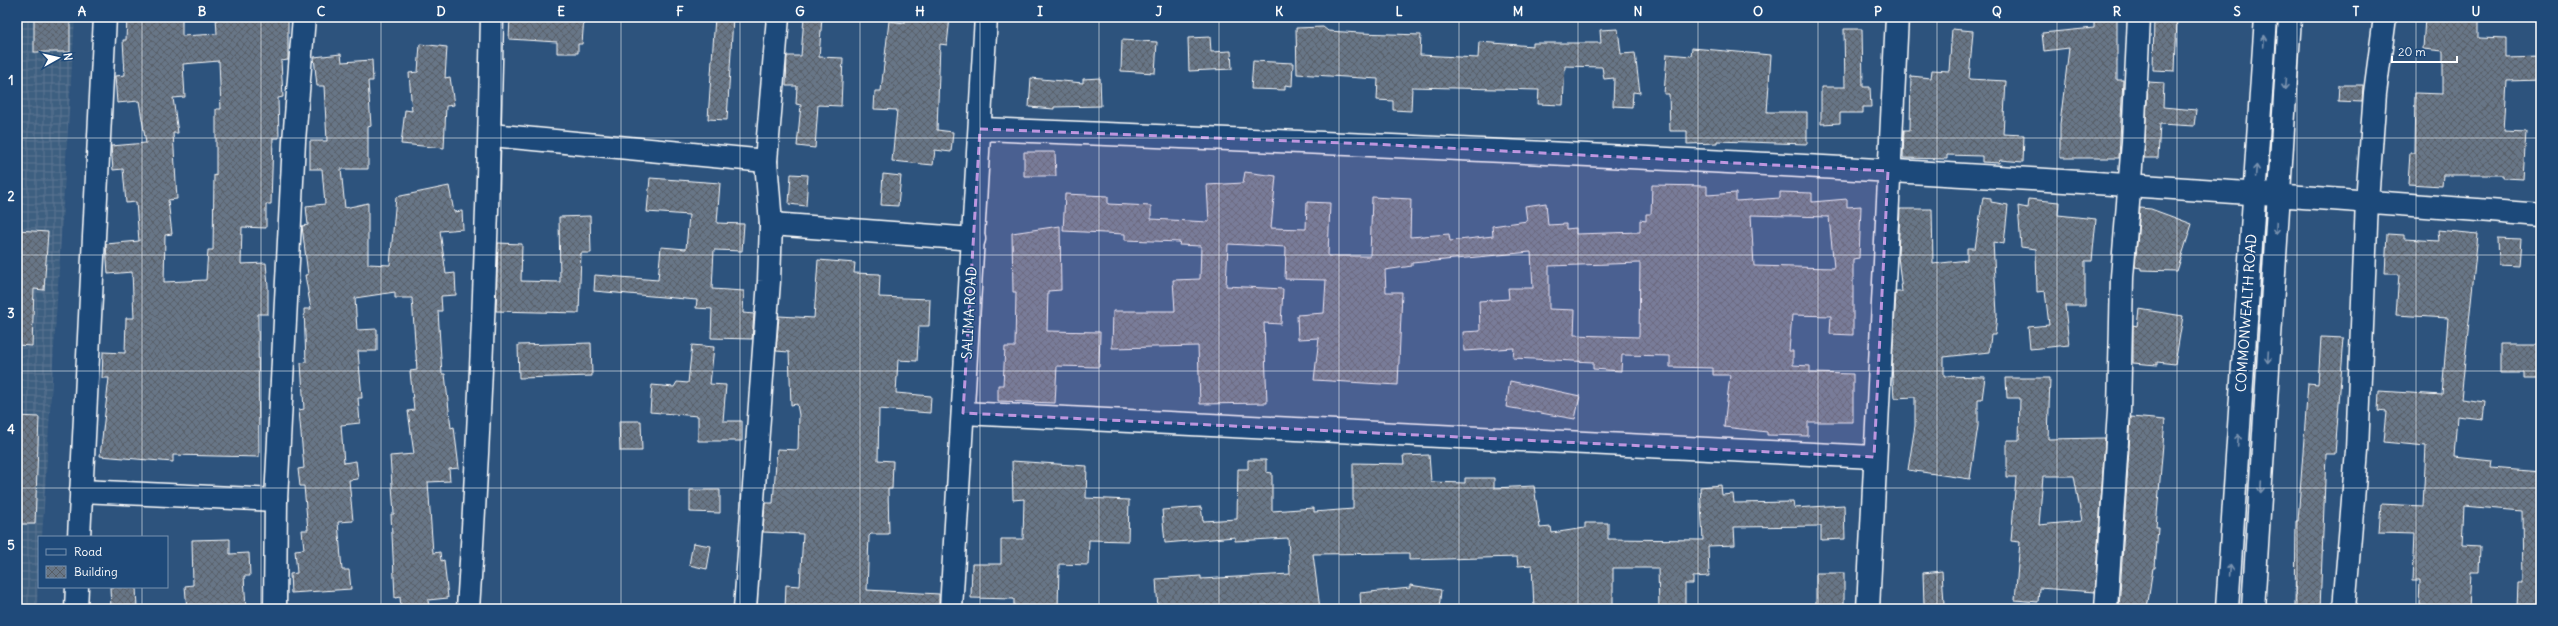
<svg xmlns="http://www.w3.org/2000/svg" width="2558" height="626" viewBox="0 0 2558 626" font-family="Delius,sans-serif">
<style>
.industrial{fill:url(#industrial-grid)}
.building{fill:url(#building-cross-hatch);stroke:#fff;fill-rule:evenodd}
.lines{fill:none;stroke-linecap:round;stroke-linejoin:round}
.minor-casing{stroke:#fff;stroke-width:25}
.major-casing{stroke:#fff;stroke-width:25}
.minor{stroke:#1f4a7a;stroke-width:22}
.major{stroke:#1f4a7a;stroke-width:22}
.oneway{stroke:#7992af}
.marked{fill:#bd96df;fill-opacity:0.2;stroke:#bd96df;stroke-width:3;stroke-dasharray:8 5;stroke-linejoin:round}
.grid{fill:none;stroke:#fff;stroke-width:1;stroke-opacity:0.55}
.labels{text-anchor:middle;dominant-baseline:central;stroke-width:3;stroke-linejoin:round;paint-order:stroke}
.street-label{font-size:14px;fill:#fff;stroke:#1f4a7a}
.neatline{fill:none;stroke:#fff;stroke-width:1.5}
.grid-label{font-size:13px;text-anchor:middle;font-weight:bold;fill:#fff}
</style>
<defs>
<pattern id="industrial-grid" width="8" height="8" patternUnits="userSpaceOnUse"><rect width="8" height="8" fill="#3e5e80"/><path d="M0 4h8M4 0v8" fill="none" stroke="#5b7693"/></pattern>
<pattern id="building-cross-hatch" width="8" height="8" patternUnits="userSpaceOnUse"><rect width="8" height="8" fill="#677687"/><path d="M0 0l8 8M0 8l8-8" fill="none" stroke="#585f67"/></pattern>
</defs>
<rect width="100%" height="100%" fill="#2d537d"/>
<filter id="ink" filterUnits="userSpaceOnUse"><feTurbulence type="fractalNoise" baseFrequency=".025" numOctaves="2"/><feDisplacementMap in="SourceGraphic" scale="8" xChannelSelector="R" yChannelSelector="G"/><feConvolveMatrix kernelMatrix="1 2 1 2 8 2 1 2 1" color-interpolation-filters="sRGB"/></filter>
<g filter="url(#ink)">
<!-- industrial -->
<polygon class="industrial" points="17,17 75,17 42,537 39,537 37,609 17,609"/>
<!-- building -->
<g class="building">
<rect x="34" y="17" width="36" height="35"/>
<path d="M127 17H182V36L217 34 216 17H288V60L281 61 283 97 278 98 279 138H273L271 204H266V228L242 227 241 264 266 263 268 286V314H258L259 457 173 455V462L100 456 109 378H102L103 352 125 353 126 318H134L132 272 108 274 106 244 139 241 136 202 126 203 123 169 113 170 111 146 146 143 139 101 117 103 115 76 125 75 123 40H126ZM219 61 221 109H216V176L214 175 213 250H208L206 280 164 282 165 235 172 234 168 200 177 199 173 133H178L173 98 185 97 183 64Z"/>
<polygon points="510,17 584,17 582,44 578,44 578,53 557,53 557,42 509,39"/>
<polygon points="715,17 733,17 727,120 708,119"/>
<polygon points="804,17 822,17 819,57 843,58 841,106 818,105 815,148 797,146 801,105 796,104 797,86 786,86 787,56 801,56"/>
<polygon points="905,17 950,17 947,45 940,44 937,130 953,132 951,152 935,150 933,165 892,161 897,110 874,109 875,91 881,91 889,21 905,23"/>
<polygon points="2094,17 2117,17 2117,80 2123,80 2119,158 2060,158 2060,124 2069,48 2044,51 2042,33 2094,28"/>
<polygon points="2154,17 2177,17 2175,71 2153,70"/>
<polygon points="2425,17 2479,17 2479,38 2506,39 2506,58 2541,57 2541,80 2507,81 2504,131 2526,132 2523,179 2503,178 2503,175 2443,175 2442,186 2408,184 2410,153 2414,153 2415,93 2443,94 2443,51 2423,49"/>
<polygon points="1323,27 1328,31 1360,33 1421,35 1420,55 1478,58 1479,42 1533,46 1533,43 1601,43 1600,30 1618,29 1621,54 1635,53 1640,93 1633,92 1632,107 1613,106 1614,78 1604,79 1602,67 1565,66 1563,105 1538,104 1539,90 1412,87 1411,111 1393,110 1393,101 1377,100 1378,79 1297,74 1296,28"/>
<polygon points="1844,29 1862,29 1863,87 1870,87 1871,107 1863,107 1863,113 1840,113 1840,123 1821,124 1821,87 1845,87"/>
<polygon points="1952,29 1973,31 1969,79 2006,81 2003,134 2024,135 2023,162 2000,160 1999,163 1982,162 1982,156 1947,155 1947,159 1903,158 1904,130 1910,130 1911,76 1931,78 1932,70 1949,71"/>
<polygon points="1210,37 1211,52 1231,51 1232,69 1189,71 1188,38"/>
<polygon points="1122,40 1157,42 1155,73 1121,71"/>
<polygon points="420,44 447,47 445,78 450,77 454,105 446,106 444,148 401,144 405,110 412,111 409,73 418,72"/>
<polygon points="1692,48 1771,55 1767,112 1807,112 1807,144 1717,141 1717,143 1687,144 1687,131 1670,131 1669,94 1664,94 1667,54 1691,56"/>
<polygon points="341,54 342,62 372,60 373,81 368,81 371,126 368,127 368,169 341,169 345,208 368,203 368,264 390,265 396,197 449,186 454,212 462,211 463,229 440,231 446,274 455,273 456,295 441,296 442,311 438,311 442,374 445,374 451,428 454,427 459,468 449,469 450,481 428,482 433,553 440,552 441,561 444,560 448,598 428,600 429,609 401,609 400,597 395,598 391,514 394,514 390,456 414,454 408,411 414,410 410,371 417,370 412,298 395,298 395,292 355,298 357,330 377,329 377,351 358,351 362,398 358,398 360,423 341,425 344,463 356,461 358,479 349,480 353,521 338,522 342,570 349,570 351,589 291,593 290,574 297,573 295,550 304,549 302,530 308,530 304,486 300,486 298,469 304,468 299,410 304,409 301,363 306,362 304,309 311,309 305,275 308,275 302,226 308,225 306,206 325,204 322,169 310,169 310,141 327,141 324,86 317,86 314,57"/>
<polygon points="1253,61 1293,63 1292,86 1285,85 1285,90 1251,89"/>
<polygon points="1031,78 1083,83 1083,79 1100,78 1101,106 1054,107 1054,109 1029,107"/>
<polygon points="2148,82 2164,83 2163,107 2196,110 2194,126 2160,124 2158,158 2144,158"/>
<polygon points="2339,85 2363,85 2362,102 2338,101"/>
<polygon points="1024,152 1055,152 1056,176 1024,176"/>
<path d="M1245 172 1276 176 1271 228 1306 229 1307 202 1330 203 1328 256H1370L1372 197 1411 199 1410 237 1449 234 1450 241 1493 236 1492 226 1527 221 1525 206 1546 203 1548 225 1566 224V229L1576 228V234L1640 232V220L1646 221V214H1651L1652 185 1707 186V195L1736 193V201L1780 198V192L1812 193V202L1847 199V207L1861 206 1859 258 1853 259V335L1830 334 1831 316 1792 315 1789 351H1793V365L1810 366V373L1853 374V422H1808V436L1767 435V432L1724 427 1730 375H1713V368L1670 367V356L1622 355 1621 371 1593 369V362L1513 358 1514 348 1464 351 1463 332 1480 331 1479 301 1509 299 1508 288H1533L1531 252 1412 263V266L1385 270 1386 292H1402L1398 385 1314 380 1319 338 1298 339 1297 315 1324 313 1326 280 1285 279 1286 247 1228 244 1226 286 1283 289 1281 324 1264 323 1267 403 1200 404 1198 346 1112 348 1113 311H1175L1173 280 1200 279 1201 246 1179 245 1180 242 1125 240V234L1063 231 1065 194 1108 196V204L1151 206V219L1209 222 1207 185 1243 183ZM1751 215 1829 217 1834 268 1754 266ZM1640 263 1639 337 1574 335 1575 310 1549 309V266Z"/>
<polygon points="791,174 808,175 806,206 789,204"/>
<polygon points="883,174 901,176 898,206 881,205"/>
<polygon points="650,178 720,183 717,223 744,224 742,251 714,250 712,289 744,291 743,313 754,314 752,339 711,338 712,309 696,308 697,300 594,291 595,275 658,280 661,247 686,249 689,215 647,212"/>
<polygon points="1983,197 1991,198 1991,202 2008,205 2004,244 1993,242 1997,314 1995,335 1991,335 1989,352 1944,357 1944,376 1985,377 1982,399 1978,399 1978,426 1970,479 1908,470 1915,426 1915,397 1894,398 1892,365 1896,292 1902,292 1898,256 1900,209 1932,209 1933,264 1967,260 1967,248 1975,248"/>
<polygon points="2028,199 2059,202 2058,215 2096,219 2092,261 2085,261 2085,306 2065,306 2069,345 2030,349 2028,327 2049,325 2045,291 2037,292 2036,249 2021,247 2018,206 2027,208"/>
<polygon points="2140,208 2151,209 2192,224 2177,271 2141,270 2141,268 2135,267"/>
<polygon points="590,216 591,253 581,253 579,313 496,311 498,243 522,244 521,281 560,282 559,217"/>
<polygon points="1060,226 1061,290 1048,291 1047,331 1100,332 1099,367 1057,366 1055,403 998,401 998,385 1003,385 1005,347 1015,347 1016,292 1013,292 1012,233"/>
<polygon points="17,230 48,232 44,290 34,289 32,346 17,345"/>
<polygon points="2438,230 2478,234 2461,399 2485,402 2483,419 2457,416 2454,457 2492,461 2491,468 2541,472 2541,609 2517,609 2518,583 2523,583 2522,511 2464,506 2462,546 2480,547 2479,572 2471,572 2469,608 2449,606 2448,609 2427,609 2427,606 2419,605 2420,581 2412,581 2414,534 2379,533 2381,504 2423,506 2426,446 2383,442 2386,412 2378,411 2379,391 2442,395 2448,318 2396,315 2399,274 2385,274 2387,234 2404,235 2404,239 2439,241"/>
<polygon points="2498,238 2521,239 2519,266 2499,265"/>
<polygon points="818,260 855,263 854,273 880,274 879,297 930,299 929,326 919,326 917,361 898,360 896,393 931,396 930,413 879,409 878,460 893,461 892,489 888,489 889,534 871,534 869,536 867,590 939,594 939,609 785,609 786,585 800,586 803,534 763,532 765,503 773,503 777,449 798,450 799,415 797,404 791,405 789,352 776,351 779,316 814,318"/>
<polygon points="2139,309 2183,316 2175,364 2157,362 2157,365 2133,363 2133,325 2137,326"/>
<polygon points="2321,337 2344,338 2335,454 2326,454 2320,609 2295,609 2296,521 2298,521 2308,383 2318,384"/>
<polygon points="591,343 592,376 519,378 518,345"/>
<polygon points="2500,344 2541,344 2541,379 2524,379 2524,373 2500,373"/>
<polygon points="692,345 714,347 710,384 726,385 723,421 742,421 742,441 698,441 698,416 650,412 652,385 674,387 677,382 688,383"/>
<path d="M2006 378H2050L2048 439 2105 438 2095 592 2039 588 2038 602 2015 600 2020 542 2011 541 2016 477H2007V440H2019L2020 398H2007ZM2043 476H2074L2082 521 2039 525Z"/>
<polygon points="1510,381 1580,396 1575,419 1506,407"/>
<polygon points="17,416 39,417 35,524 17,524"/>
<polygon points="2131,417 2165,420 2156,527 2158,527 2155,568 2153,568 2147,609 2119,609"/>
<polygon points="619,421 641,421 642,451 620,451"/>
<polygon points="1429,455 1431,482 1465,483 1465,478 1494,478 1494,488 1534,486 1540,528 1551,527 1552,533 1585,528 1585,523 1608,523 1608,539 1703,540 1700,487 1721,485 1722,495 1733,494 1734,503 1793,502 1794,508 1844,505 1845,539 1821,540 1821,526 1734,527 1735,545 1708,546 1709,576 1693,577 1693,584 1685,584 1685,609 1659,609 1658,568 1613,568 1613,609 1534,609 1532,565 1518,566 1517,557 1409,560 1409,553 1313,554 1320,609 1285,609 1284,604 1208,609 1158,609 1156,579 1201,576 1201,579 1290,574 1288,538 1235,541 1235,537 1165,543 1162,510 1201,507 1203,521 1237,519 1238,469 1248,469 1248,460 1266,460 1266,472 1272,473 1272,511 1314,508 1314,512 1353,509 1353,463 1404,464 1403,456"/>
<polygon points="1012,461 1087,466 1086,498 1129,500 1128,541 1089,540 1088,565 1059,564 1058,609 1014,609 1014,599 971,598 972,564 1001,564 1001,539 1023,539 1024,499 1013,500"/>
<polygon points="690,490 720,490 720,513 690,512"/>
<polygon points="230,539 230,554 249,553 250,576 244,576 246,609 187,609 185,586 193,585 192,540"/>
<polygon points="693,543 711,546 707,569 689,565"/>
<polygon points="1942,571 1944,604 1924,604 1923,573"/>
<rect x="1816" y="573" width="28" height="36"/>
<polygon points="1410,585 1441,590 1439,609 1361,609 1360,593 1410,588"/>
<polygon points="110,587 136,587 137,609 111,609"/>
</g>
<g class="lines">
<!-- minor casing -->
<g class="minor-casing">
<g id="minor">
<path d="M980 129C1501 149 2022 173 2541 215"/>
<polyline points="491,135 766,161"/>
<polyline points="771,224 974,239"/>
<polyline points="963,413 1874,457"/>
<polyline points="81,491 276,500"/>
<polyline points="79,537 105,17"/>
<polyline points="76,609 77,587"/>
<polyline points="275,609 276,500 294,141 304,17"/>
<path d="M468 609C481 412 488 215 492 17"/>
<polyline points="745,609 769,281 771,224 766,161 778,17"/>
<polyline points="951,609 986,17"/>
<polyline points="1868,609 1897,17"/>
<polyline points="2106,609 2119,411 2122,277 2133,142 2139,17"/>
<polyline points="2344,609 2357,451 2367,201 2375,93 2385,17"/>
</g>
</g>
<!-- major casing -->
<g class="major-casing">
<g id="major">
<polyline points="2227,609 2266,17"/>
<polyline points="2253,609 2290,17"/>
</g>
</g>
<!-- minor -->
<use href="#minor" class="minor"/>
<!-- major -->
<use href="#major" class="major"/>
</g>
<!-- one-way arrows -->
<defs><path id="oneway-shaft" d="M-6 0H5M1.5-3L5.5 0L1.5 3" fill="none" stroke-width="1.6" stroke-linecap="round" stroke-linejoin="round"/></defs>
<g class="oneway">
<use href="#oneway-shaft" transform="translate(2264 41) rotate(-86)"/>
<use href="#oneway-shaft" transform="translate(2285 84) rotate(94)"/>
<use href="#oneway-shaft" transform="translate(2256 171) rotate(-86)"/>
<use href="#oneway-shaft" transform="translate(2276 228) rotate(93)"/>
<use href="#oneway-shaft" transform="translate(2268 357) rotate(93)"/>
<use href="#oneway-shaft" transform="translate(2238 440) rotate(-86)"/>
<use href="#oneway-shaft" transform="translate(2261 487) rotate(93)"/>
<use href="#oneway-shaft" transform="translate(2230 570) rotate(-86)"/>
</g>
</g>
<!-- marked area -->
<path class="marked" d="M980 129 1371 144 1888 171 1874 457 963 413Z"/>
<!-- grid -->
<path class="grid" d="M142 17V537M261 17V609M381 17V609M501 17V609M621 17V609M740 17V609M860 17V609M980 17V609M1099 17V609M1219 17V609M1339 17V609M1459 17V609M1578 17V609M1698 17V609M1818 17V609M1937 17V609M2057 17V609M2177 17V609M2297 17V609M2416 17V609M17 138H2541M17 255H2541M17 371H2541M17 488H2541M142 587V609"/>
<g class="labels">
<!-- street labels -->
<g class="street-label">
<text transform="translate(969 313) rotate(-87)">SALIMA ROAD</text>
<text transform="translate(2246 313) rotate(-86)">COMMONWEALTH ROAD</text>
</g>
</g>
<!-- margin -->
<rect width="2558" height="626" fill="none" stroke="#1f4a7a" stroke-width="44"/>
<!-- legend -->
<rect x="38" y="536" width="130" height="52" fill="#1f4a7a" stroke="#7992af"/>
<rect x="46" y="549" width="20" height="6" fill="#1f4a7a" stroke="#7992af"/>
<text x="74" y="556" font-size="12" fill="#ffffff">Road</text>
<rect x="46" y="566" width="20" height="12" fill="url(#building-cross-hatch)" stroke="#7992af"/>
<text x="74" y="576" font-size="12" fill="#ffffff">Building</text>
<!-- north arrow -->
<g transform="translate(58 58) rotate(82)" stroke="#1f4a7a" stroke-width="3" paint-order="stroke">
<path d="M0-3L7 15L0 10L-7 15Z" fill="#ffffff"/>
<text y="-6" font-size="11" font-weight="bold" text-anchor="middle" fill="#ffffff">N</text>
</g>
<!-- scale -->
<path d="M2392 56v6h65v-6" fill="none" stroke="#ffffff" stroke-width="2"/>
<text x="2398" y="56" font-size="12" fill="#ffffff" stroke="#1f4a7a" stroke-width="3" paint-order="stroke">20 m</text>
<rect x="22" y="22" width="2514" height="582" class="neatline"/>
<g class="grid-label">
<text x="82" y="16">A</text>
<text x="202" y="16">B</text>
<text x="321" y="16">C</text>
<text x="441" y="16">D</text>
<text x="561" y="16">E</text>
<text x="680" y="16">F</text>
<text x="800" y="16">G</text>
<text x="920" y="16">H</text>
<text x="1040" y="16">I</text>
<text x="1159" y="16">J</text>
<text x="1279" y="16">K</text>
<text x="1399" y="16">L</text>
<text x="1518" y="16">M</text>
<text x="1638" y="16">N</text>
<text x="1758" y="16">O</text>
<text x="1878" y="16">P</text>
<text x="1997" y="16">Q</text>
<text x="2117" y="16">R</text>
<text x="2237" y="16">S</text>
<text x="2356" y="16">T</text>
<text x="2476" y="16">U</text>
<text x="11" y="85">1</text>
<text x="11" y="201">2</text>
<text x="11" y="318">3</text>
<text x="11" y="434">4</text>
<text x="11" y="550">5</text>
</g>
</svg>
